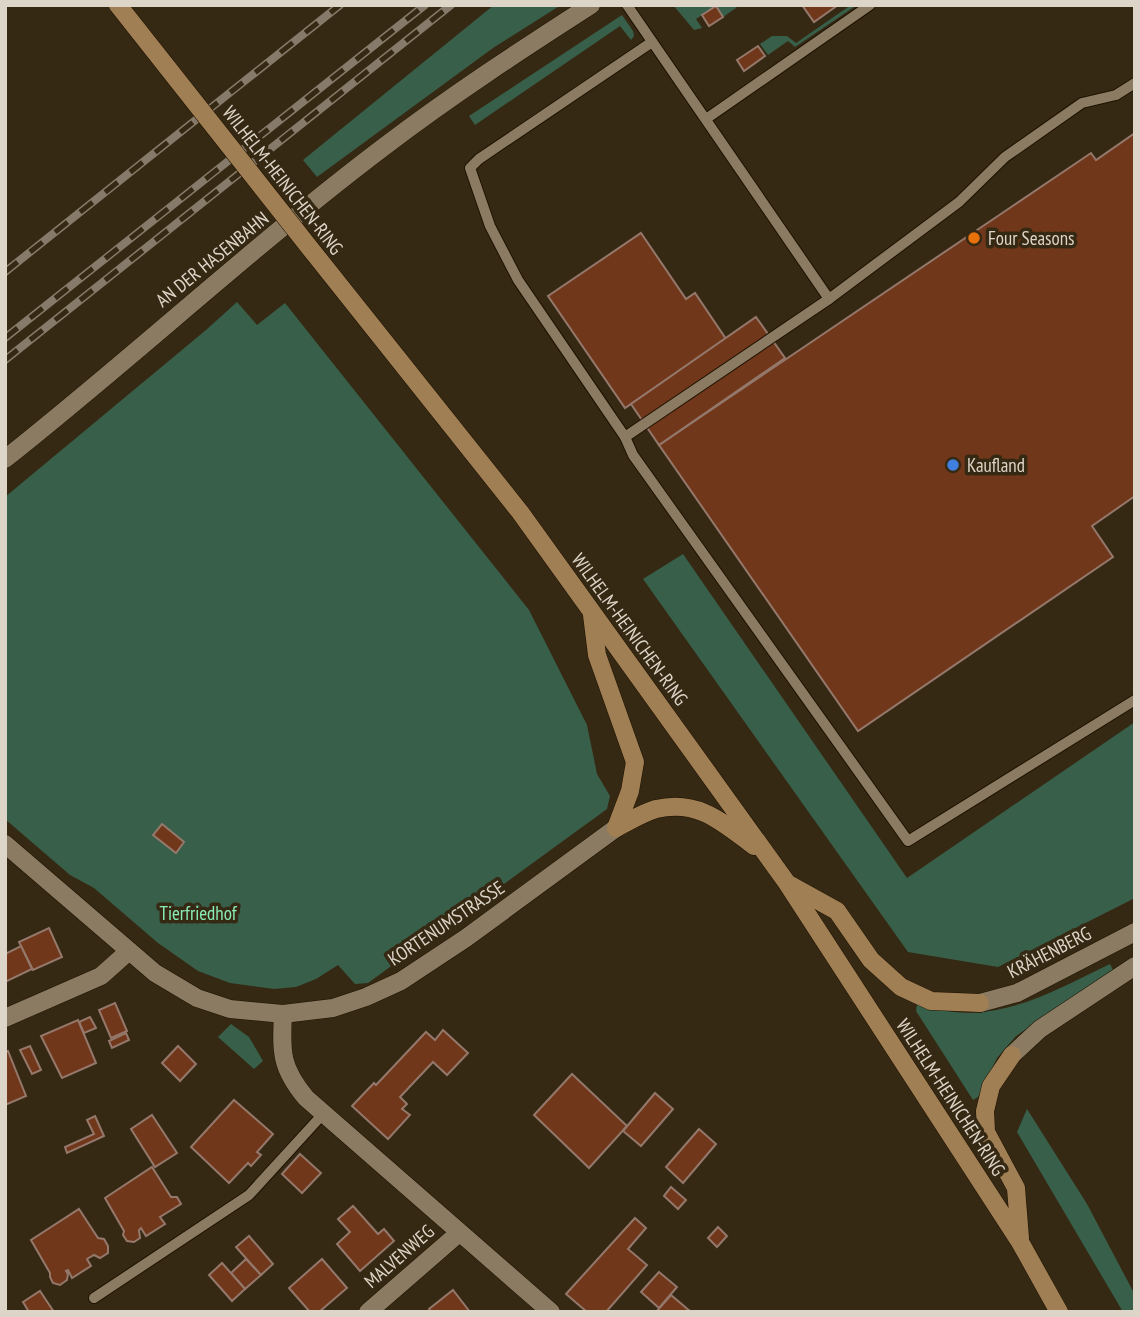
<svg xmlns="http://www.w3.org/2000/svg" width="1140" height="1317" viewBox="0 0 1140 1317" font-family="'PT Sans Narrow',sans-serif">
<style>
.green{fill:#385f4a}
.building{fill:#71371a;stroke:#94786b;stroke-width:2}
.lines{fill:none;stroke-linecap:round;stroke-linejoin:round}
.lane-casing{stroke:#1e1200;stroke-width:12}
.street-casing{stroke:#1e1200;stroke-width:19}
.secondary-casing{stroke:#1e1200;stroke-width:19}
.lane{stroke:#8a7b62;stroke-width:10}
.street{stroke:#8a7b62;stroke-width:18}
.secondary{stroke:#a17f55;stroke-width:18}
.rail-casing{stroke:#867b6a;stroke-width:8}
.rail{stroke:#362913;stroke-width:5;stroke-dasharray:16;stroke-linecap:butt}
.secondary-bridge-casing{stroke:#1e1200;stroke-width:19;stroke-linecap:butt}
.secondary-bridge{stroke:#a17f55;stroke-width:18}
.food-dot{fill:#e8710a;stroke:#362913;stroke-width:2.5}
.shop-dot{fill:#3f7fe0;stroke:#362913;stroke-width:2.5}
.labels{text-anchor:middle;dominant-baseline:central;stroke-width:7;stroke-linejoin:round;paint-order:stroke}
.street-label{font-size:19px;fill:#ddd5c8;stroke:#362913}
.poi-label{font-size:19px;fill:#ddd5c8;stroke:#362913;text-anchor:start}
.park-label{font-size:19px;fill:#88ecb6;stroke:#362913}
</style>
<rect width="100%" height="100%" fill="#362913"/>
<!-- green -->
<g class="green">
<polygon points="494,5 561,5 493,48 317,177 303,160"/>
<polygon points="673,5 737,5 736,8 723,17 716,6 696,19 702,28 694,30"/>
<polygon points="851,5 857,5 795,47 788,41 768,55 760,44 772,36 787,36 796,43"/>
<polygon points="622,15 633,31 634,36 631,40 620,26 475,125 469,116"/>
<polygon points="237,302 257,325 285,303 529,610 587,725 597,774 610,796 607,809 368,983 355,984 338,965 316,979 296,987 274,989 230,983 198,971 158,943 94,888 70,875 5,819 5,497 206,330"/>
<polygon points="683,554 907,878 1135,722 1135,898 998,967 908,952 643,579"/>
<path d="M1110 964 1113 970 1016 1036 997 1058 978 1097 973 1100 916 1011 917 1005C926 1003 934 1009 943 1010 952 1012 962 1013 971 1013 1022 1011 1064 986 1110 964Z"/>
<polygon points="231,1024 249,1037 263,1061 254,1069 218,1037"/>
<polygon points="1027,1109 1087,1204 1135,1295 1135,1312 1123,1312 1017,1132"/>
</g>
<!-- building -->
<g class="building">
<polygon points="802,5 838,5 814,22"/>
<polygon points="716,6 723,17 709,26 702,15"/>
<polygon points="758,46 765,56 744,71 737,60"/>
<polygon points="1135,133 1135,496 1092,526 1113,557 858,731 659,445 1091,153 1096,160"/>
<polygon points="641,233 686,299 695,293 726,339 625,408 548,296"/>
<polygon points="756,317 785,358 659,445 631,404"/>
<polygon points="162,824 184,842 176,853 153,835"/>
<polygon points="49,928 62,957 33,970 19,942"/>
<polygon points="21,946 32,969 5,982 5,954"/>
<polygon points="115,1003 127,1031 111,1038 99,1010"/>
<polygon points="90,1017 96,1028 84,1033 79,1022"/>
<polygon points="78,1020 96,1063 62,1078 41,1036"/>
<polygon points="443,1030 468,1053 447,1075 433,1062 400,1097 407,1104 402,1109 410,1115 388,1139 352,1106 374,1083 376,1085 426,1032 435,1040"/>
<polygon points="126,1033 129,1040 112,1048 109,1041"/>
<polygon points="30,1046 41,1070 32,1074 20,1050"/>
<polygon points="178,1046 196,1064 180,1081 162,1063"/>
<polygon points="8,1051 26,1096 5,1105 5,1052"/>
<polygon points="572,1074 627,1126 589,1168 534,1115"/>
<polygon points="655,1093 673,1109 641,1146 623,1131"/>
<polygon points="234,1100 273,1134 257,1152 261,1155 251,1166 248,1163 229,1183 191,1147"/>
<polygon points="152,1115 177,1153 155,1167 131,1129"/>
<polygon points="95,1116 104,1136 67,1153 65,1147 94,1134 87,1120"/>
<polygon points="699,1129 716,1144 683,1183 666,1167"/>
<polygon points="300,1154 321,1173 302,1193 282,1174"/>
<polygon points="152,1167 171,1197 177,1197 181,1204 160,1217 165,1224 146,1236 141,1228 139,1230 140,1238 134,1242 127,1241 123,1235 124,1231 105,1198"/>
<polygon points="671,1187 686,1200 678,1209 664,1196"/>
<polygon points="353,1206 378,1234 384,1229 394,1241 360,1271 337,1244 350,1232 338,1219"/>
<polygon points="79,1209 98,1238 104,1239 108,1246 108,1253 100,1258 94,1255 87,1259 91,1266 72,1278 68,1270 66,1271 68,1274 67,1280 60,1285 53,1283 50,1277 50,1273 31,1240"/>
<polygon points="635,1218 646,1228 628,1249 647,1265 606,1312 587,1312 566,1294"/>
<polygon points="718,1227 727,1236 717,1247 708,1238"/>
<polygon points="249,1236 273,1264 261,1275 236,1247"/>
<polygon points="246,1259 261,1275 245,1289 231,1273"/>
<polygon points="322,1259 347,1288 319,1312 310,1312 289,1288"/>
<polygon points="222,1263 245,1289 232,1301 209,1275"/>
<polygon points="659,1272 677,1287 659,1308 641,1292"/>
<polygon points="453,1290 470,1312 431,1312 429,1309"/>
<polygon points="40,1291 54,1312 29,1312 23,1302"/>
<polygon points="671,1295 691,1312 656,1312"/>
</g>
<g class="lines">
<!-- lane casing -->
<g class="lane-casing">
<g id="lane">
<polyline points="627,5 829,299 959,202 1005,157 1082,103 1116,95 1135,83"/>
<polyline points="652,42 479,159 470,168 490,226 518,280 625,437 633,455 908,841 1135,700"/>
<polyline points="706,119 870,5"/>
<polyline points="625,437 829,299"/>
<polyline points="94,1298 249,1195 323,1114"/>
</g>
</g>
<!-- street casing -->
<g class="street-casing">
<g id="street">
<path d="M5 459C134 357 254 245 385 146 452 95 521 50 591 5"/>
<polyline points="5,844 155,973 197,998 230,1009 283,1014 333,1008 366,997 401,981 466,938 616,828"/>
<polyline points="980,1003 1017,993 1135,932"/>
<path d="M283 1014C281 1053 281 1068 306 1098L551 1312"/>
<polyline points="5,1018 101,976 129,951"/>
<polyline points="1012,1055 1040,1029 1135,966"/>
<polyline points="368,1312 459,1233"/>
</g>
</g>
<!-- secondary casing -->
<g class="secondary-casing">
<g id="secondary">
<polyline points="313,252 520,512 787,883 1020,1242 1059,1312"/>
<polyline points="592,615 597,655 635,762 630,791 616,828"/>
<path d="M616 828C628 822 642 813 656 809 698 799 722 822 754 846"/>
<polyline points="790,885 837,911 871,960 901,987 931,1001 980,1003"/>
<polyline points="1012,1055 991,1086 985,1111 986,1132 1016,1188 1020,1238"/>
</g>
</g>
<!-- lane -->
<use href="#lane" class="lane"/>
<!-- street -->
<use href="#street" class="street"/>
<!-- secondary -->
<use href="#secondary" class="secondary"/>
<!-- rail casing -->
<g class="rail-casing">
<g id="rail">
<polyline points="5,272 340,5"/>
<polyline points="5,338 425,5"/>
<polyline points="5,360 451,5"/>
</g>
</g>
<!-- rail -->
<use href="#rail" class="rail"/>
<!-- secondary-bridge casing -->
<g class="secondary-bridge-casing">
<polyline id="secondary-bridge" points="118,5 313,252"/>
</g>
<!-- secondary-bridge -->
<use href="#secondary-bridge" class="secondary-bridge"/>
</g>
<!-- markers -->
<circle class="food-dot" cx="974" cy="238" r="7"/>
<circle class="shop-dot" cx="953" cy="465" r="7"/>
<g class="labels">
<!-- street labels -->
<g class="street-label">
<text transform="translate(283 180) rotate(52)">WILHELM-HEINICHEN-RING</text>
<text transform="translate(212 259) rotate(-39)">AN DER HASENBAHN</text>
<text transform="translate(630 629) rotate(54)">WILHELM-HEINICHEN-RING</text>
<text transform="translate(446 923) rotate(-34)">KORTENUMSTRASSE</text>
<text transform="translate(1049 952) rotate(-27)">KRÄHENBERG</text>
<text transform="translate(951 1097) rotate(57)">WILHELM-HEINICHEN-RING</text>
<text transform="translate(399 1256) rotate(-41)">MALVENWEG</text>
</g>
<!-- poi labels -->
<g class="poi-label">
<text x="988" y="238">Four Seasons</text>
<text x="967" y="465">Kaufland</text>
</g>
<!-- park labels -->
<g class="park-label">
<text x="198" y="913">Tierfriedhof</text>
</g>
</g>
<!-- border -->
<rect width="1140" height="1317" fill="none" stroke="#ddd5c8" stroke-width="14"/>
</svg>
